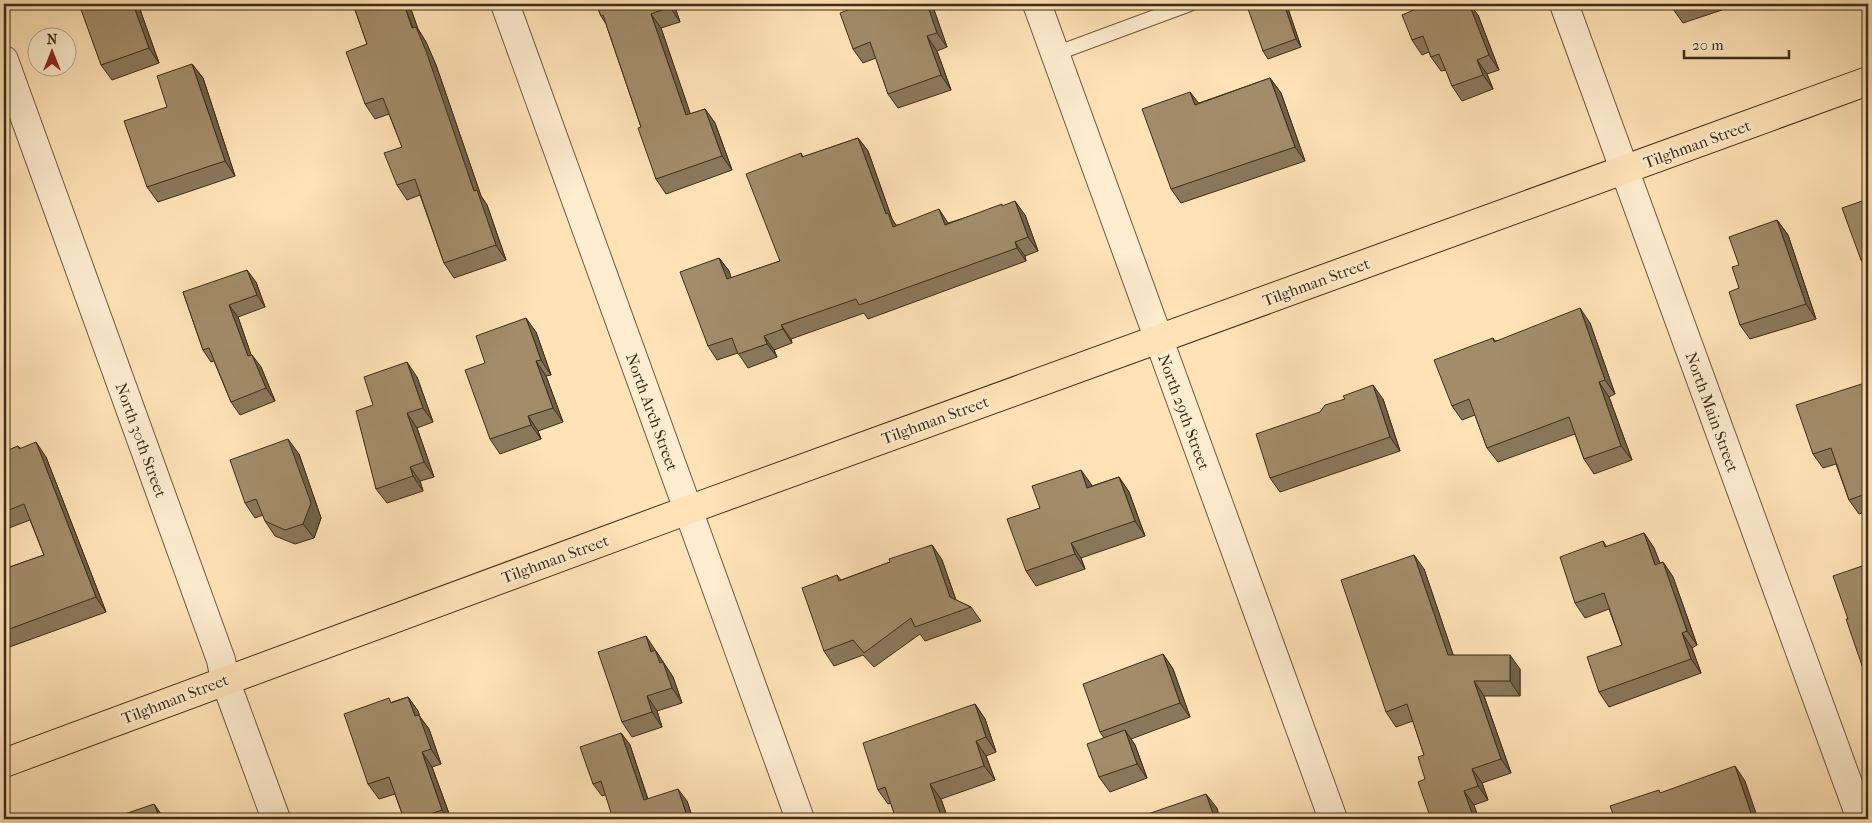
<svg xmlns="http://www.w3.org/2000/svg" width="1872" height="823" viewBox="0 0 1872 823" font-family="'IM FELL French Canon',serif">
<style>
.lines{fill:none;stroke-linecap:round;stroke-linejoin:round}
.lane-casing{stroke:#6e5a3f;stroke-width:16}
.street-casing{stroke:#6e5a3f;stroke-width:30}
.primary-casing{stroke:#3d2d17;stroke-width:30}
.lane{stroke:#ffedd0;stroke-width:14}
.street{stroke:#ffedd0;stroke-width:28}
.primary{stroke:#ffe3b7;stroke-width:28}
.wall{fill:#8b785b;stroke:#3d2d17}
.shaded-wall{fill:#71624a;stroke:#3d2d17}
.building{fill:#a28c6a;stroke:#3d2d17}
.labels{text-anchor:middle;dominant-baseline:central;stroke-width:4.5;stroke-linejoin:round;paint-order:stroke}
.street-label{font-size:16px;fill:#3d2d17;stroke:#ffedd0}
</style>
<rect width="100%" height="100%" fill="#ffe3b7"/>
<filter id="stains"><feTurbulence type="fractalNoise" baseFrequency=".004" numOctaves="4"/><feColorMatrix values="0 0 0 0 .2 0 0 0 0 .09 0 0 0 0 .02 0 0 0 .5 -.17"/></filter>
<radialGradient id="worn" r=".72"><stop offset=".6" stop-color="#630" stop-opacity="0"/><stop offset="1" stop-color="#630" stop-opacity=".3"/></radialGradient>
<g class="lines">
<!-- lane casing -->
<g class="lane-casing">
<polyline id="lane" points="1055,54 1190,4"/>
</g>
<!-- street casing -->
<g class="street-casing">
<g id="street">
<polyline points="505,4 800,819"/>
<polyline points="1037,4 1333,819"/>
<polyline points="1564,4 1861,819"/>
<polyline points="4,60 221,660 225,680 276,819"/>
</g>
</g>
<!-- primary casing -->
<g class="primary-casing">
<polyline id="primary" points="4,763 688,510 1868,81"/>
</g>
<!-- lane -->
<use href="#lane" class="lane"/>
<!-- street -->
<use href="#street" class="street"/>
<!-- primary -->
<use href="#primary" class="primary"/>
</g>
<!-- wall -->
<g class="wall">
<polygon points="138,4 159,63 112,80 101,65"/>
<polygon points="353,4 409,4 418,29 426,42 436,65 481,196 487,205 506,260 454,278 444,263 420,195 407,200 397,185 402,147 389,114 375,119 365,104 367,44"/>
<polygon points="596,4 674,4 680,22 661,28 690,114 705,109 715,123 732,170 666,194 656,179 641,127 606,24 601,16"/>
<polygon points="932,4 947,47 937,51 951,90 898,108 888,94 876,58 863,63 853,49"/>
<polygon points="1264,4 1286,4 1301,47 1268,59 1263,51"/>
<polygon points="1671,4 1720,4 1722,10 1683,23 1673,9"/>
<polygon points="1478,15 1499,70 1487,74 1493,89 1462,101 1452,86 1446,70 1441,71 1431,57 1429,52 1422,55 1412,40"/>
<polygon points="192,64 203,78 235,176 158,202 147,187 167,107"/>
<polygon points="1270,78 1281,93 1305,161 1181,203 1171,189 1199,103"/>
<polygon points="858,138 868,151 892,219 896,225 948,223 1003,206 1025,215 1038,251 1025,256 1026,261 868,319 864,313 791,339 792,343 774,350 777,357 748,368 738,353 717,360 708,346 719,258 729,271 731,278 780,261 801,153 803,157"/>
<polygon points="1868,199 1868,271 1861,260"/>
<polygon points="1777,220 1788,235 1816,319 1750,339 1740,325 1739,265"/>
<polygon points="256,282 265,307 238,317 251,355 261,367 275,401 240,415 231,402 214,361 211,362 203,350 183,292"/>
<polygon points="1590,323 1615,394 1609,397 1632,460 1594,474 1584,459 1575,434 1498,462 1487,448 1475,415 1462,420 1452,406 1493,338 1495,341"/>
<polygon points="536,332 551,375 546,376 563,422 538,431 541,439 500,454 490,439"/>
<polygon points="417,377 433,422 417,428 434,477 420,481 423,491 387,503 376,489 373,405"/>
<polygon points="1868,382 1868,511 1859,514 1849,500 1836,464 1823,468 1813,454"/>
<polygon points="1345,399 1383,399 1400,451 1280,492 1270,478 1320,412"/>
<polygon points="18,446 20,448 46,457 106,612 4,649 4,569 44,555 30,520 4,530 4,452"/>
<polygon points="299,454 321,518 314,538 295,544 275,536 265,521 263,515 255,518 245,503"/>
<polygon points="1119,477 1129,492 1145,536 1081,558 1085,569 1036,586 1026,571 1040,508 1091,484 1092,486"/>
<polygon points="1644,533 1654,548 1660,563 1663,562 1673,577 1697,645 1692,648 1701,673 1609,707 1599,692 1622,645 1609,609 1585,618 1575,603 1603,541 1607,547"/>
<polygon points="932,545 942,560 956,600 971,607 981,621 925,641 920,634 874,667 863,655 834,666 824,651 837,575 841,580 890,562"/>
<polygon points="1424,569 1453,655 1520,669 1520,696 1484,696 1511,773 1482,783 1488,800 1474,805 1425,779 1424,755 1413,721 1396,727 1386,712"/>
<polygon points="656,651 673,677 682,703 657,711 662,727 632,737 622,722"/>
<polygon points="1163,654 1173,669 1190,717 1131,739 1135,745 1147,778 1110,792 1099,777 1104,738 1100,732"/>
<polygon points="408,697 418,711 420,717 429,729 441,764 432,767 451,819 404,819 395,794 379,799 368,784 392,702"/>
<polygon points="975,704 985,719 996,752 986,756 995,780 941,799 948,819 896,819 891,803 888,804 878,790"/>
<polygon points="621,733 630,745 648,799 687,801 693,819 605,795 602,796 593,784"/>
</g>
<!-- shaded-wall -->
<g class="shaded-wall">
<polygon points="133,4 138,4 159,63 149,48"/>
<polygon points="404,4 409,4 418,29 426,42 436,65 481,196 487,205 506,260 496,245 474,191"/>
<polygon points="669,4 674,4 680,22 670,7"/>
<polygon points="927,4 932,4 947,47 937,33"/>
<polygon points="1284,4 1286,4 1287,5 1301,47 1296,39"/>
<polygon points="1469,4 1470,4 1478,15 1499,70 1489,55"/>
<polygon points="651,14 661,28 696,130 686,115"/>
<polygon points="927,36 937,51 951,90 941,75"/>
<polygon points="1477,60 1487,74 1493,89 1483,75"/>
<polygon points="192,64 203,78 235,176 225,161"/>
<polygon points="1270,78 1281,93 1305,161 1295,147"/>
<polygon points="1190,92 1201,106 1195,105"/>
<polygon points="705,109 715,123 732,170 722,156"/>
<polygon points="858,138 868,151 892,219 897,227 893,227 886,214"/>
<polygon points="1015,201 1025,215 1038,251 1028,237"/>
<polygon points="939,209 948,223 954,238 945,225"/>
<polygon points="1777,220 1788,235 1816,319 1806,304"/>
<polygon points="1015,242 1025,256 1026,261 1017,248"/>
<polygon points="719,258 729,271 736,293 727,279"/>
<polygon points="247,270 256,282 265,307 257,295"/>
<polygon points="229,305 238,317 256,369 248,356"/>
<polygon points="1580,308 1590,323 1615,394 1605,380"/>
<polygon points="526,318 536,332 551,375 541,360"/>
<polygon points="781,325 791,339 792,343 783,329"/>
<polygon points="764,336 774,350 777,357 767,344"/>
<polygon points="252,355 261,367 275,401 266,388"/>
<polygon points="536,361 546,376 563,422 553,408"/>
<polygon points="407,362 417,377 433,422 423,408"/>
<polygon points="1599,382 1609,397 1632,460 1621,446"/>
<polygon points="1373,385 1383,399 1400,451 1390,437"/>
<polygon points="407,413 417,428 434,477 424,462"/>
<polygon points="528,416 538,431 541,439 531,425"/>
<polygon points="288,439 299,454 321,518 314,538 303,524"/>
<polygon points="36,442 46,457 106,612 96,597"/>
<polygon points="410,467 420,481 423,491 413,476"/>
<polygon points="1081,470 1091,484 1097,503 1087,488"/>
<polygon points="1119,477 1129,492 1145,536 1135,521"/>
<polygon points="1644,533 1654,548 1666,580 1655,565"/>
<polygon points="1071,543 1081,558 1085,569 1075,554"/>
<polygon points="932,545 942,560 960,612 950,597"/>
<polygon points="1414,555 1424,569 1458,669 1448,655"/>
<polygon points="1663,562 1673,577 1697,645 1687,631"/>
<polygon points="1682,633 1692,648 1701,673 1691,659"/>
<polygon points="646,636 673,677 682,703 672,688 651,652"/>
<polygon points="1163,654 1173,669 1190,717 1180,703"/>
<polygon points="1510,655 1520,669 1520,696 1510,681"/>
<polygon points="1474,681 1484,696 1511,773 1501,759"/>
<polygon points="647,696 657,711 662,727 652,712"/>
<polygon points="408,697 418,711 420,717 429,729 441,764 431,749 415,716"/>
<polygon points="975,704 985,719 996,752 986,737"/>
<polygon points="1125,730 1135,745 1147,778 1137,764"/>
<polygon points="621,733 630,745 652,813 644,800"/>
<polygon points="976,741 986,756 995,780 984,766"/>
<polygon points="422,752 432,767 451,819 449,819 442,810"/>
<polygon points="1735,766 1745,781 1758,819 1753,819"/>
<polygon points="1472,769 1482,783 1488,800 1478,786"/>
<polygon points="930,784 941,799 948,819 942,819"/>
<polygon points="678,789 687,801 693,819 688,819"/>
<polygon points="1464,791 1474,805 1479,819 1474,819"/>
<polygon points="1206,794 1217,808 1220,819 1215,819"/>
<polygon points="154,804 164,818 165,819 160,819"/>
</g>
<!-- building -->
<g class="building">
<polygon points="79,4 133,4 149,48 101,65"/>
<polygon points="353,4 404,4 412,28 416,27 426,51 474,191 477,190 496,245 444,263 415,179 397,185 384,153 402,147 383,98 365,104 346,52 367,44"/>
<polygon points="596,4 669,4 670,7 651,14 686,115 705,109 722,156 656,179 638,128 641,127 603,15 601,16"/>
<polygon points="857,4 927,4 937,33 927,36 941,75 888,94 870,42 853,49 840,13 858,6"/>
<polygon points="1264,4 1284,4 1296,39 1263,51 1248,9"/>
<polygon points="1422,4 1469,4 1489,55 1477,60 1483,75 1452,86 1439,54 1431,57 1423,36 1412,40 1402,15 1423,6"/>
<polygon points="1671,4 1687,4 1673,9"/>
<polygon points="192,64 225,161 147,187 124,121 167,107 157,76"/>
<polygon points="1270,78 1295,147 1171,189 1142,109 1190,92 1195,105"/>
<polygon points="858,138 886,214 888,213 893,227 939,209 945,225 1002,204 1002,206 1015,201 1028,237 1015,242 1017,248 859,305 856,299 781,325 783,329 764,336 767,344 738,354 732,338 708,346 680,272 719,258 727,279 780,261 746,174 801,153 802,157"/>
<polygon points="1868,199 1868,258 1861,260 1842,208"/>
<polygon points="1777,220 1806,304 1740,325 1729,292 1739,288 1732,267 1739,265 1729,237"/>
<polygon points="247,270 257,295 229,305 248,356 252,355 266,388 231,402 209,348 203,350 183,292"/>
<polygon points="1580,308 1605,380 1599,382 1621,446 1584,459 1569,417 1487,448 1469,399 1452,406 1434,360 1493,338 1494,342"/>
<polygon points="526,318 541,360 536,361 553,408 528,416 531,425 490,439 465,370 485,363 476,336"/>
<polygon points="407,362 423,408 407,413 424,462 410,467 413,476 376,489 356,411 373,405 364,377"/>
<polygon points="1868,382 1868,493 1849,500 1831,448 1813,454 1796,405"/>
<polygon points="1373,385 1390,437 1270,478 1256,434 1320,412 1325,405 1345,399 1343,396"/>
<polygon points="288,439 311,503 303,524 285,530 265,521 256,499 245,503 230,460"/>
<polygon points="36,442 96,597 4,631 4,569 44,555 24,504 4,512 4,452 18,446 19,449"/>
<polygon points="1081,470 1087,488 1119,477 1135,521 1071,543 1075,554 1026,571 1007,519 1040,508 1032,486"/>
<polygon points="1644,533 1655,565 1663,562 1687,631 1682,633 1691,659 1599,692 1587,657 1622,645 1604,593 1575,603 1560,557 1603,541 1605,547"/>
<polygon points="932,545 950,597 971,607 915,627 911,618 864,653 853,640 824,651 802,588 837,575 839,581 890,562 889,559"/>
<polygon points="1414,555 1448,655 1510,655 1510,681 1474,681 1501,759 1472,769 1478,786 1464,791 1474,819 1431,819 1418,782 1425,779 1418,757 1424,755 1407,704 1386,712 1341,580"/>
<polygon points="1868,564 1868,680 1867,680 1846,619 1848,619 1833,576"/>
<polygon points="646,636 651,652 655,650 660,663 663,662 672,688 647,696 652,712 622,722 598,652"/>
<polygon points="1163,654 1180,703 1100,732 1083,684"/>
<polygon points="408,697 415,716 419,715 431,749 422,752 442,810 416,819 404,819 389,777 368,784 344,714 389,698 391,703"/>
<polygon points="975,704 986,737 976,741 984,766 930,784 942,819 896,819 885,787 878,790 863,743"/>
<polygon points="1125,730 1137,764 1099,777 1087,744"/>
<polygon points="621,733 644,800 678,789 688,819 613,819 601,781 593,784 580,747"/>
<polygon points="1735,766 1753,819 1615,819 1610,806 1659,790 1660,793"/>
<polygon points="1206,794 1215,819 1144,819 1142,816"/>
<polygon points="154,804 160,819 110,819"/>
</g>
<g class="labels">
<!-- street labels -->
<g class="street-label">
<text transform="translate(1697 144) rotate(-20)">Tilghman Street</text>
<text transform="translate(1316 282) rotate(-20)">Tilghman Street</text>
<text transform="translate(652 412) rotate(70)">North Arch Street</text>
<text transform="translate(1184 412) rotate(70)">North 29th Street</text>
<text transform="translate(1712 412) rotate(70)">North Main Street</text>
<text transform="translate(935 420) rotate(-20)">Tilghman Street</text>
<text transform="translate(141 440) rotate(70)">North 30th Street</text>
<text transform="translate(555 559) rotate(-20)">Tilghman Street</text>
<text transform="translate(175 699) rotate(-21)">Tilghman Street</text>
</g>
</g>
<!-- margin -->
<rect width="1872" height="823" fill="none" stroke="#ffe3b7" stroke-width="20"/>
<rect x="5" y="5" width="1862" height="813" fill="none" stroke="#3d2d17" stroke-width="2.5"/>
<rect x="10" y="10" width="1852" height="803" fill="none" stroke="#3d2d17"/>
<!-- north arrow -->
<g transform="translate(52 52)"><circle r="24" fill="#ffedd0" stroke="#b1a086"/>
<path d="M0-4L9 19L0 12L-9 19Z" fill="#8f2418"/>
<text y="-8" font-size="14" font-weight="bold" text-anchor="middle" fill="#3d2d17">N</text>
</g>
<!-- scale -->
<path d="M1684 50v8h105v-8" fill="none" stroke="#3d2d17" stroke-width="2.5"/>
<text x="1692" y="50" font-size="15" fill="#3d2d17" stroke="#ffedd0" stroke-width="4" paint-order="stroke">20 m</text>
<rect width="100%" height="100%" filter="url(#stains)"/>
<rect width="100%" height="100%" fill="url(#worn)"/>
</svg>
